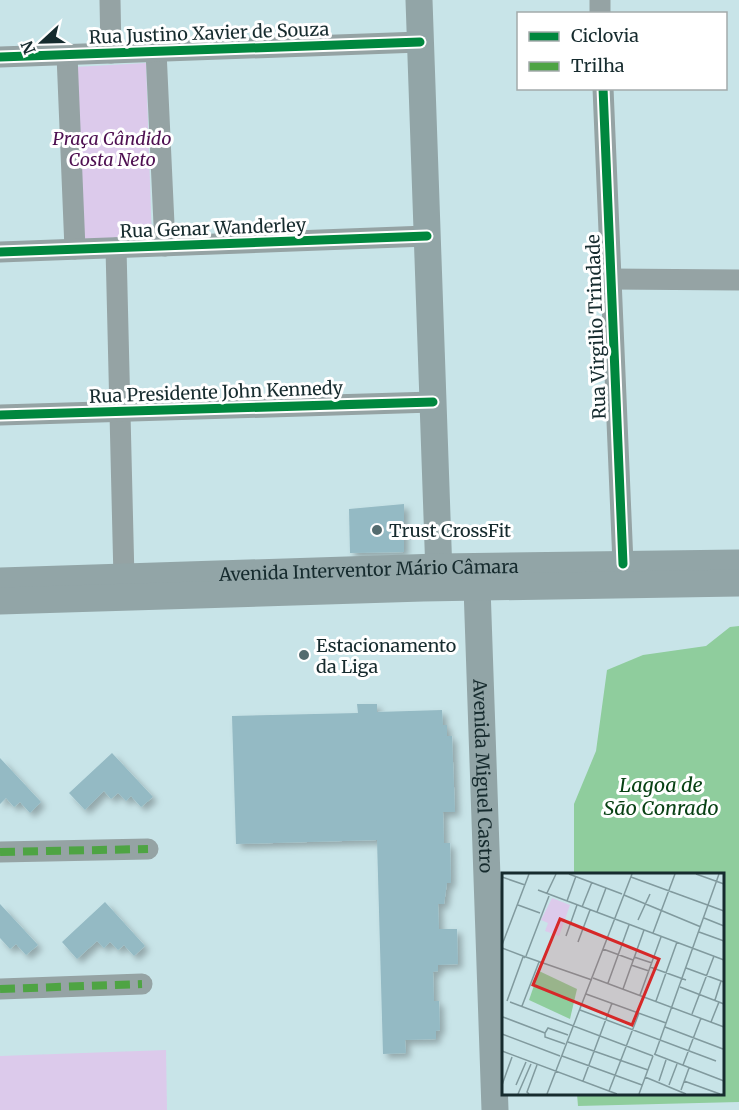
<svg xmlns="http://www.w3.org/2000/svg" width="739" height="1110" viewBox="0 0 739 1110" font-family="Merriweather,serif">
<style>
.green{fill:#dccaeb}
.water{fill:#8fcd9d}
.building{fill:#94bac4;filter:url(#shadow)}
.lines{fill:none;stroke-linecap:round;stroke-linejoin:round}
.minor{stroke:#95a3a4;stroke-width:21}
.major{stroke:#92a5a7;stroke-width:27}
.quiet{stroke:#4ea443;stroke-width:8;stroke-dasharray:15 8;stroke-linecap:butt}
.cycleway-casing{stroke:#fff;stroke-width:13}
.cycleway{stroke:#00873e;stroke-width:9}
.poi-dot{fill:#546c6f;stroke:#fff;stroke-width:2}
.labels{text-anchor:middle;dominant-baseline:central;stroke-width:6;stroke-linejoin:round;paint-order:stroke}
.street-label{font-size:18px;fill:#162b2e;stroke:#fff}
.park-label{font-size:18px;font-style:italic;fill:#4e0f51;stroke:#fff}
.poi-label{font-size:18px;fill:#162b2e;stroke:#fff;text-anchor:start}
.water-label{font-size:20px;font-style:italic;fill:#084114;stroke:#fff}
.inset-road{fill:none;stroke:#819a9e;stroke-width:1.5}
.view{fill:#d62828;fill-opacity:0.15;stroke:#d62828;stroke-width:3}
.inset-edge{fill:none;stroke:#162b2e;stroke-width:3}
</style>
<defs>
<filter id="shadow"><feDropShadow dx="4.5" dy="4.5" stdDeviation="3" flood-color="#0004"/></filter>
</defs>
<rect width="100%" height="100%" fill="#c8e4e8"/>
<!-- green -->
<g class="green">
<polygon points="146,63 152,243 81,245 74,67"/>
<polygon points="166,1050 167,1110 0,1110 0,1056"/>
</g>
<!-- water -->
<polygon class="water" points="739,626 739,1102 578,1106 577,1094 722,1094 722,874 574,874 574,804 596,751 607,670 643,655 706,646 730,627"/>
<!-- building -->
<g class="building">
<polygon points="404,504 404,552 350,553 349,509"/>
<polygon points="357,704 377,704 377,712 442,710 443,725 447,725 447,736 452,736 455,812 443,812 444,843 450,843 451,883 447,883 444,904 438,904 439,929 457,929 458,964 438,965 438,971 433,972 434,1001 439,1001 440,1030 436,1031 436,1039 405,1040 406,1053 383,1054 377,840 236,844 232,716 358,713"/>
<polygon points="112,753 153,797 141,807 131,796 126,801 118,793 111,799 104,791 85,810 69,793"/>
<polygon points="0,758 41,802 30,813 20,802 14,807 6,798 0,804"/>
<polygon points="105,902 145,946 134,956 124,945 118,950 110,942 104,948 97,941 77,959 62,942"/>
<polygon points="0,904 38,945 26,955 16,944 10,949 0,938"/>
</g>
<g class="lines">
<!-- minor -->
<g class="minor">
<polyline points="110,0 111,53"/>
<polyline points="600,0 600,14"/>
<polyline points="156,51 165,246"/>
<polyline points="67,55 75,249"/>
<polyline points="0,57 420,42"/>
<polyline points="603,88 623,564"/>
<polyline points="116,248 124,579"/>
<polyline points="0,252 427,236"/>
<polyline points="610,279 739,280"/>
<polyline points="0,415 433,402"/>
<polyline points="0,852 148,849"/>
<polyline points="0,989 142,984"/>
</g>
<!-- major -->
<g class="major">
<polyline points="419,0 439,574 444,582"/>
<path id="s1" d="M470 571 474 576 477 587 495 1110"/>
<path id="s2" d="M0 581 439 567 739 563"/>
<polyline points="0,601 423,588 739,583"/>
</g>
<!-- quiet -->
<g class="quiet">
<polyline points="0,852 148,849"/>
<polyline points="0,989 142,984"/>
</g>
<!-- cycleway casing -->
<g class="cycleway-casing">
<g id="cycleway">
<polyline points="0,57 420,42"/>
<polyline points="603,88 623,564"/>
<polyline points="0,252 427,236"/>
<polyline points="0,415 433,402"/>
</g>
</g>
<!-- cycleway -->
<use href="#cycleway" class="cycleway"/>
</g>
<!-- markers -->
<g class="poi-dot">
<circle cx="377" cy="530" r="6"/>
<circle cx="304" cy="655" r="6"/>
</g>
<g class="labels">
<!-- street labels -->
<g class="street-label">
<text transform="translate(209 33) rotate(-2)">Rua Justino Xavier de Souza</text>
<text transform="translate(213 228) rotate(-2)">Rua Genar Wanderley</text>
<text transform="translate(596 327) rotate(-92)">Rua Virgilio Trindade</text>
<text transform="translate(216 392) rotate(-2)">Rua Presidente John Kennedy</text>
<text stroke="none"><textPath href="#s2" startOffset="369">Avenida Interventor Mário Câmara</textPath></text>
<text stroke="none"><textPath href="#s1" startOffset="207">Avenida Miguel Castro</textPath></text>
</g>
<!-- park labels -->
<g class="park-label">
<text x="112" y="138">Praça Cândido<tspan x="112" dy="21">Costa Neto</tspan></text>
</g>
<!-- poi labels -->
<g class="poi-label">
<text x="389" y="530">Trust CrossFit</text>
<text x="316" y="645">Estacionamento<tspan x="316" dy="21">da Liga</tspan></text>
</g>
<!-- water labels -->
<g class="water-label">
<text x="661" y="784">Lagoa de<tspan x="661" dy="23">São Conrado</tspan></text>
</g>
</g>
<!-- overview -->
<g transform="translate(502 873)">
<rect width="222" height="222" fill="#c8e4e8"/>
<path d="M50 25 68 32 57 63 43 58 46 50 39 47Z" fill="#dccaeb"/>
<path d="M37 98 75 116 68 146 27 127Z" fill="#8fcd9d"/>
<path class="inset-road" d="M67 1 120 21M194 1 222 11M0 4 23 12M129 4 222 38M36 17 222 87M45 20 54 1M122 22 199 54M65 28 74 3M16 32 38 40M80 34 90 9M95 39 104 15M202 45 222 53M136 47 148 21M197 59 222 68M151 60 173 1M64 63 75 32M76 69 88 37M0 72 27 1M0 75 21 83M101 76 131 87M24 83 47 23M132 84 150 90M23 85 21 83 90 107M129 92 147 98M148 94 184 107M184 95 222 109M91 105 222 154M106 110 127 52M178 114 222 131M121 116 142 57M84 121 164 150M138 122 159 64M213 127 219 108M5 128 21 84M154 128 175 69M8 129 151 183M20 133 37 89M78 137 214 188M190 141 212 83M1 144 43 160M209 149 217 129M163 154 221 176M0 161 58 183M66 169 146 197M63 171 43 164V160L46 155 66 162M0 178 115 221M152 181 222 208M153 181 217 1M60 183 140 212M181 192 199 145M143 204 184 221M81 208 110 130M157 208 164 187M182 208 218 221M0 212 10 184M14 212 24 189M167 212 175 191M179 217 187 195M107 218 137 140M16 221 29 191M27 221 25 219 35 192M45 221 130 1M137 221 151 183"/>
<path class="view" d="M58 46 157 86 130 152 31 112Z"/>
<rect width="222" height="222" class="inset-edge"/>
</g>
<!-- legend -->
<rect x="517" y="12" width="210" height="78" fill="#ffffff" stroke="#a2aaab" stroke-width="1.5"/>
<rect x="529" y="32" width="30" height="9" fill="#00873e" stroke="#a2aaab" stroke-width="1.5"/>
<text x="571" y="42" font-size="18" fill="#162b2e">Ciclovia</text>
<rect x="529" y="62" width="30" height="9" fill="#4ea443" stroke="#a2aaab" stroke-width="1.5"/>
<text x="571" y="72" font-size="18" fill="#162b2e">Trilha</text>
<!-- north arrow -->
<g transform="translate(42 42) rotate(248)" stroke="#ffffff" stroke-width="4.5" paint-order="stroke">
<path d="M0-4.5L10 22L0 15L-10 22Z" fill="#162b2e"/>
<text y="-9" font-size="16" font-weight="bold" text-anchor="middle" fill="#162b2e">N</text>
</g>
</svg>
